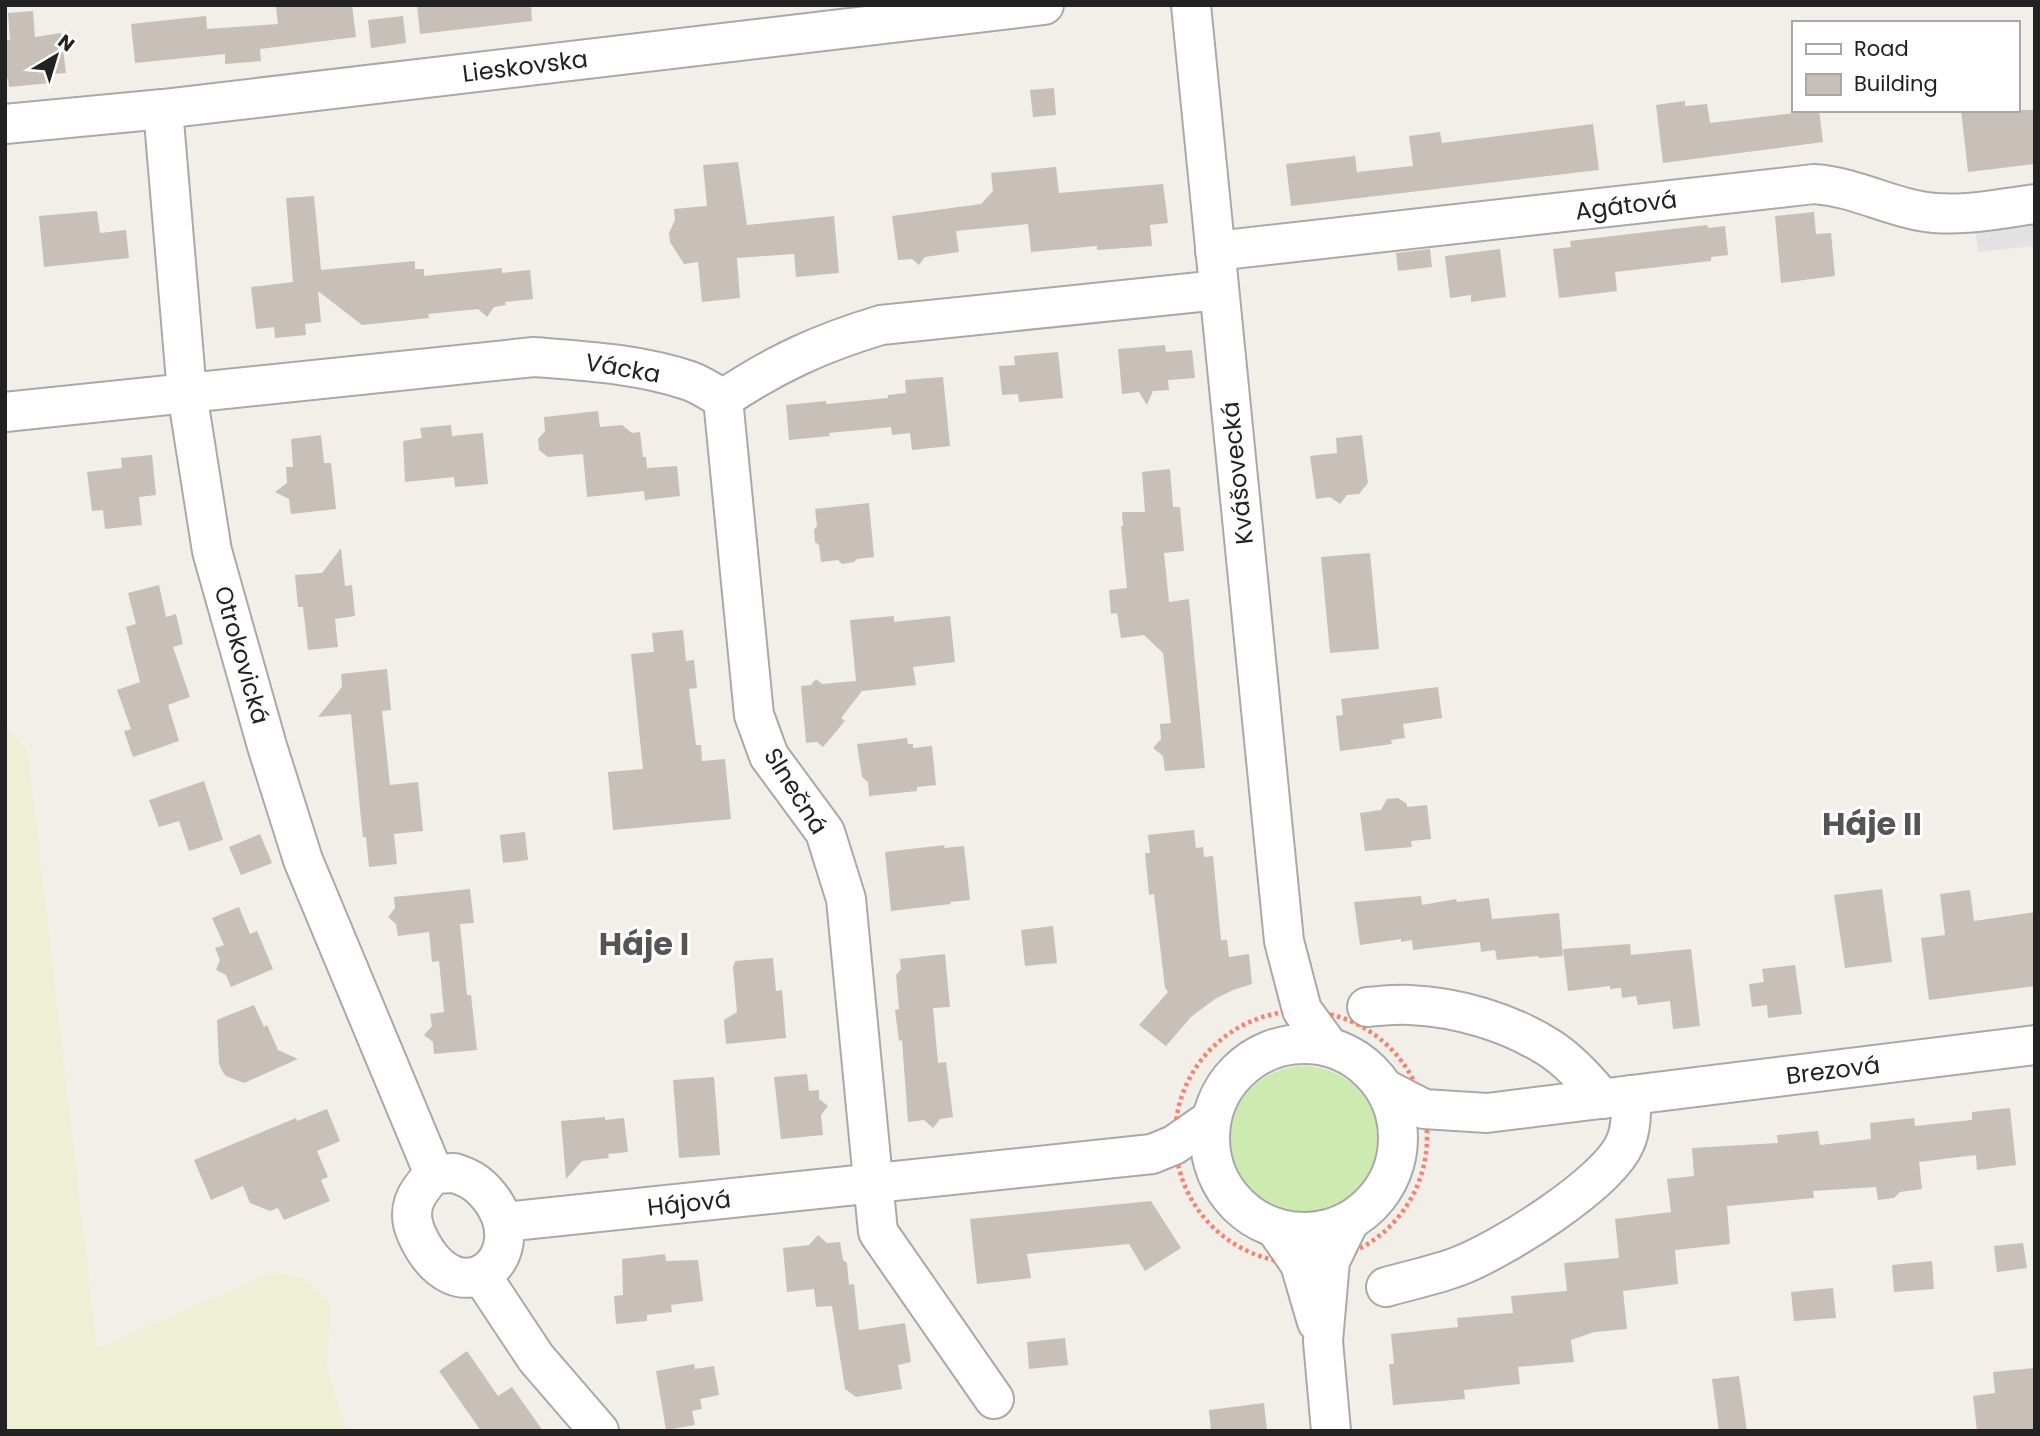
<svg xmlns="http://www.w3.org/2000/svg" width="2040" height="1436" viewBox="0 0 2040 1436" font-family="Poppins,sans-serif">
<style>
.farmland{fill:#eef0d5}
.grass{fill:#cdebb0}
.parking{fill:#e2e2e2}
.building{fill:#c7bfb8}
.lines{fill:none;stroke-linecap:round;stroke-linejoin:round}
.minor-casing{stroke:#a9a9a9;stroke-width:42}
.path{stroke:#fa8072;stroke-width:4.5;stroke-dasharray:3.5 3.5;stroke-linecap:butt}
.minor{stroke:#fff;stroke-width:38}
.labels{text-anchor:middle;dominant-baseline:central;stroke-width:6;stroke-linejoin:round;paint-order:stroke}
.street-label{font-size:24px;fill:#222;stroke:#fff}
.district-label{font-size:32px;font-weight:bold;fill:#555;stroke:#fff}
</style>
<rect width="100%" height="100%" fill="#f2efe9"/>
<!-- farmland -->
<polygon class="farmland" points="5,724 28,752 97,1348 273,1272 305,1278 331,1305 327,1366 346,1431 5,1431"/>
<!-- grass -->
<circle class="grass" cx="1304" cy="1140" r="74"/>
<!-- parking -->
<polygon class="parking" points="2035,215 2035,246 1978,252 1974,222"/>
<!-- building -->
<g class="building">
<polygon points="289,5 352,5 356,37 260,49 261,61 225,64 225,54 135,63 131,24 206,16 207,29 278,24 276,7"/>
<polygon points="417,5 531,5 532,21 420,34"/>
<polygon points="33,11 35,37 61,33 66,73 50,74 50,83 9,87 8,79 5,79 5,40 10,40 8,13"/>
<polygon points="403,16 406,43 371,48 368,20"/>
<polygon points="1054,88 1056,115 1033,117 1030,90"/>
<polygon points="1685,101 1685,106 1707,104 1710,123 1819,110 1823,142 1663,163 1656,105"/>
<polygon points="1961,110 2035,110 2035,164 1968,172"/>
<polygon points="1593,124 1599,170 1291,206 1286,164 1355,156 1357,172 1413,166 1409,136 1440,132 1442,143"/>
<polygon points="738,162 747,225 834,216 839,273 796,277 794,254 737,258 740,298 702,302 698,262 684,264 670,242 669,233 675,220 674,209 707,206 703,165"/>
<polygon points="1056,167 1059,193 1163,184 1168,223 1150,225 1152,246 1097,250 1097,246 1031,252 1028,224 956,231 959,252 925,257 919,265 912,259 898,260 892,216 981,204 993,191 991,173"/>
<polygon points="314,196 321,270 415,261 415,269 424,269 424,276 502,268 502,273 530,270 533,299 505,302 506,305 494,307 487,317 478,309 428,314 429,318 362,325 318,291 321,322 305,324 306,335 275,338 274,327 256,329 251,287 293,282 286,198"/>
<polygon points="97,211 100,233 126,230 129,258 44,267 39,216"/>
<polygon points="1814,212 1816,234 1831,233 1835,276 1781,283 1775,216"/>
<polygon points="1707,225 1708,228 1725,226 1728,255 1711,257 1711,261 1615,272 1617,291 1559,298 1553,249 1571,247 1570,241"/>
<polygon points="1430,249 1432,267 1398,271 1396,253"/>
<polygon points="1500,249 1506,297 1471,302 1471,295 1450,298 1445,256"/>
<polygon points="1165,345 1166,352 1192,350 1195,378 1168,380 1169,390 1153,391 1147,405 1139,392 1122,394 1118,349"/>
<polygon points="1058,352 1063,398 1019,402 1018,394 1002,395 999,366 1015,365 1014,356"/>
<polygon points="943,377 950,446 912,450 910,433 892,435 891,427 829,433 830,436 789,440 786,405 826,401 826,404 888,398 888,395 906,393 905,380"/>
<polygon points="598,411 600,427 622,425 632,433 640,432 643,457 646,457 647,468 677,466 680,496 645,500 644,491 587,497 583,454 548,457 539,450 538,439 545,431 544,417"/>
<polygon points="451,425 452,436 483,433 488,484 455,487 454,477 405,482 403,441 422,438 420,428"/>
<polygon points="321,435 324,463 331,463 336,509 291,514 289,499 275,492 287,483 286,467 293,467 291,439"/>
<polygon points="1362,435 1368,483 1359,494 1347,495 1340,504 1330,497 1316,499 1310,456 1337,453 1336,438"/>
<polygon points="152,455 156,495 139,497 142,525 105,529 103,510 92,511 87,472 122,468 121,458"/>
<polygon points="1170,469 1173,507 1180,507 1184,551 1164,553 1169,602 1189,599 1205,768 1165,771 1163,756 1153,748 1161,739 1160,724 1171,723 1163,653 1144,635 1121,638 1117,613 1111,614 1109,590 1127,588 1121,526 1123,526 1122,512 1145,512 1142,472"/>
<polygon points="869,503 874,557 857,559 854,562 842,564 838,560 821,562 819,545 815,542 814,530 817,526 815,509"/>
<polygon points="341,548 345,586 352,585 355,616 335,619 338,647 308,650 303,607 298,607 295,575 322,573"/>
<polygon points="1370,553 1379,649 1330,653 1321,557"/>
<polygon points="159,585 166,617 176,614 183,644 173,647 190,697 168,705 179,741 133,757 124,731 131,729 117,690 140,682 126,627 136,624 128,593"/>
<polygon points="894,616 894,622 950,616 955,662 913,667 916,685 862,691 841,718 845,721 823,747 817,742 806,743 801,686 811,685 816,679 822,684 856,681 850,620"/>
<polygon points="683,630 686,661 694,660 697,688 689,689 696,745 701,745 702,761 725,759 731,819 613,830 608,772 643,769 631,654 654,652 652,633"/>
<polygon points="387,669 391,710 382,711 390,785 418,782 423,831 394,834 397,864 369,867 366,837 363,837 361,819 351,714 318,717 342,687 341,674"/>
<polygon points="1438,687 1442,718 1403,724 1405,738 1391,740 1392,744 1340,751 1336,716 1343,715 1341,699"/>
<polygon points="907,738 908,744 913,744 913,748 932,746 936,785 917,787 917,791 869,796 868,782 862,777 857,744"/>
<polygon points="204,781 223,840 189,851 179,821 159,827 149,800"/>
<polygon points="1398,798 1407,804 1407,807 1427,805 1431,839 1411,841 1412,847 1365,851 1360,813 1381,810 1387,799"/>
<polygon points="1194,830 1196,848 1203,847 1204,857 1213,856 1221,940 1227,940 1229,957 1249,954 1252,984 1233,990 1215,999 1192,1016 1166,1046 1139,1025 1168,992 1165,988 1154,894 1149,895 1145,853 1150,853 1148,835"/>
<polygon points="525,832 528,860 503,863 500,835"/>
<polygon points="260,834 272,863 241,875 229,847"/>
<polygon points="945,845 944,848 964,846 970,900 950,902 951,904 891,911 885,852"/>
<polygon points="470,889 474,923 460,924 467,995 471,995 477,1050 434,1054 433,1042 424,1035 432,1026 430,1014 444,1012 439,961 432,962 429,932 398,936 396,924 388,917 395,908 394,897"/>
<polygon points="1882,889 1892,962 1845,968 1834,895"/>
<polygon points="1970,890 1974,921 2035,912 2035,986 1929,1000 1921,938 1945,935 1940,894"/>
<polygon points="1421,896 1422,905 1456,899 1457,902 1489,898 1492,919 1559,913 1563,956 1539,958 1538,956 1497,960 1495,950 1481,952 1480,942 1413,950 1412,940 1401,942 1401,939 1360,945 1354,902"/>
<polygon points="239,907 250,934 257,931 273,969 231,987 226,975 216,970 220,960 215,948 224,945 212,918"/>
<polygon points="1053,926 1057,963 1025,966 1021,930"/>
<polygon points="1630,944 1631,955 1691,949 1700,1026 1673,1029 1670,1001 1638,1005 1636,996 1622,998 1621,988 1610,989 1610,986 1568,991 1563,949"/>
<polygon points="945,954 950,1007 933,1008 938,1063 946,1062 953,1117 940,1119 933,1128 924,1120 908,1122 902,1040 899,1041 895,1010 899,1009 896,975 901,969 900,959"/>
<polygon points="773,958 776,991 782,990 786,1038 726,1044 724,1020 737,1012 733,967 735,961"/>
<polygon points="1795,965 1802,1014 1768,1018 1767,1005 1752,1007 1749,984 1764,982 1762,969"/>
<polygon points="254,1005 264,1027 267,1025 278,1050 298,1059 244,1083 226,1076 222,1071 219,1064 217,1020"/>
<polygon points="807,1074 809,1091 819,1090 819,1099 828,1106 821,1115 823,1135 781,1139 774,1077"/>
<polygon points="714,1077 720,1155 679,1158 673,1080"/>
<polygon points="2010,1108 2016,1165 1977,1170 1976,1155 1919,1162 1922,1189 1900,1192 1894,1198 1878,1200 1876,1187 1813,1191 1814,1198 1727,1206 1730,1244 1675,1250 1678,1284 1623,1291 1627,1329 1594,1332 1571,1340 1574,1362 1518,1367 1520,1384 1464,1390 1465,1399 1393,1405 1389,1364 1394,1364 1391,1334 1458,1327 1457,1318 1513,1313 1511,1296 1567,1291 1564,1263 1619,1258 1615,1219 1671,1212 1667,1179 1694,1176 1692,1148 1778,1143 1777,1135 1818,1131 1820,1145 1871,1139 1870,1123 1914,1118 1915,1126 1972,1120 1972,1112"/>
<polygon points="327,1109 340,1141 317,1151 328,1177 321,1180 330,1201 284,1220 278,1208 270,1211 250,1203 243,1186 211,1200 194,1160 296,1118 297,1121"/>
<polygon points="605,1117 605,1120 624,1118 628,1152 608,1154 609,1158 582,1161 566,1179 561,1121"/>
<polygon points="1151,1201 1181,1248 1145,1271 1129,1244 1027,1254 1031,1278 977,1284 970,1219"/>
<polygon points="818,1235 827,1243 840,1242 843,1260 847,1263 849,1285 854,1284 859,1330 905,1323 911,1362 898,1365 902,1389 856,1397 845,1389 832,1306 816,1307 814,1289 787,1292 783,1248 809,1245"/>
<polygon points="2023,1243 2027,1268 1997,1272 1994,1246"/>
<polygon points="665,1254 666,1261 698,1260 703,1301 671,1305 672,1312 647,1315 647,1321 616,1324 614,1296 623,1295 622,1259"/>
<polygon points="1932,1261 1934,1289 1894,1292 1892,1265"/>
<polygon points="1833,1288 1836,1318 1794,1321 1791,1292"/>
<polygon points="1065,1338 1068,1365 1029,1369 1027,1342"/>
<polygon points="467,1351 498,1396 512,1387 543,1431 481,1431 439,1371"/>
<polygon points="694,1364 695,1369 714,1366 719,1395 700,1399 702,1409 692,1411 695,1425 666,1430 656,1371"/>
<polygon points="2035,1368 2035,1431 1977,1431 1973,1396 1995,1393 1993,1372"/>
<polygon points="1739,1376 1747,1431 1719,1431 1712,1379"/>
<polygon points="1264,1403 1267,1431 1211,1431 1209,1410"/>
</g>
<g class="lines">
<!-- minor casing -->
<g class="minor-casing">
<g id="minor">
<polyline points="1191,5 1284,941 1302,1010 1329,1047"/>
<polyline points="163,109 187,393 212,551 267,746 303,860 434,1174"/>
<polyline points="5,124 163,109 1044,5"/>
<path d="M1215 251 1814 184C1855 187 1882 204 1920 211 1957 218 1998 209 2035 204"/>
<polyline points="723,399 754,715 769,756 825,832 846,899 878,1232 994,1399"/>
<path d="M5 412 534 357C586 361 640 364 690 381 701 385 713 393 723 399 775 364 821 343 881 325L1219 290"/>
<path d="M1367 1007C1381 1006 1396 1004 1410 1005 1457 1007 1508 1022 1548 1047 1569 1060 1586 1080 1603 1099"/>
<circle cx="1304" cy="1138" r="94"/>
<polyline points="1385,1089 1424,1109 1487,1113 2035,1045"/>
<path d="M454 1173C471 1178 481 1185 492 1200 534 1259 457 1322 417 1235 405 1209 416 1192 434 1174Z"/>
<polyline points="504,1222 1152,1154 1174,1145 1210,1120"/>
<polyline points="1276,1229 1300,1264 1317,1322"/>
<polyline points="481,1275 536,1358 599,1431"/>
<path d="M1386 1287C1410 1280 1436 1275 1459 1266 1501 1250 1608 1184 1625 1143 1632 1128 1631 1110 1631 1095"/>
<polyline points="1331,1431 1323,1341 1330,1261 1349,1222"/>
</g>
</g>
<!-- path -->
<circle class="path" cx="1301" cy="1137" r="126"/>
<!-- minor -->
<use href="#minor" class="minor"/>
</g>
<g class="labels">
<!-- street labels -->
<g class="street-label">
<text transform="translate(525 66) rotate(-7)">Lieskovska</text>
<text transform="translate(1626 205) rotate(-7)">Agátová</text>
<text transform="translate(623 368) rotate(10)">Vácka</text>
<text transform="translate(1237 473) rotate(-96)">Kvášovecká</text>
<text transform="translate(242 655) rotate(74)">Otrokovická</text>
<text transform="translate(796 791) rotate(58)">Slnečná</text>
<text transform="translate(1833 1070) rotate(-7)">Brezová</text>
<text transform="translate(689 1203) rotate(-6)">Hájová</text>
</g>
<!-- district labels -->
<g class="district-label">
<text x="1872" y="823">Háje II</text>
<text x="644" y="943">Háje I</text>
</g>
</g>
<!-- border -->
<rect width="2040" height="1436" fill="none" stroke="#222222" stroke-width="14"/>
<!-- legend -->
<rect x="1792" y="21" width="228" height="91" fill="#ffffff" stroke="#a7a7a7" stroke-width="2"/>
<rect x="1806" y="44" width="35" height="10" fill="#ffffff" stroke="#a7a7a7" stroke-width="2"/>
<text x="1854" y="56" font-size="21" fill="#222222">Road</text>
<rect x="1806" y="74" width="35" height="21" fill="#c7bfb8" stroke="#a7a7a7" stroke-width="2"/>
<text x="1854" y="91" font-size="21" fill="#222222">Building</text>
<!-- north arrow -->
<g transform="translate(56 56) rotate(38)" stroke="#ffffff" stroke-width="5" paint-order="stroke">
<path d="M0-5L12 26L0 18L-12 26Z" fill="#222222"/>
<text y="-10" font-size="19" font-weight="bold" text-anchor="middle" fill="#222222">N</text>
</g>
</svg>
